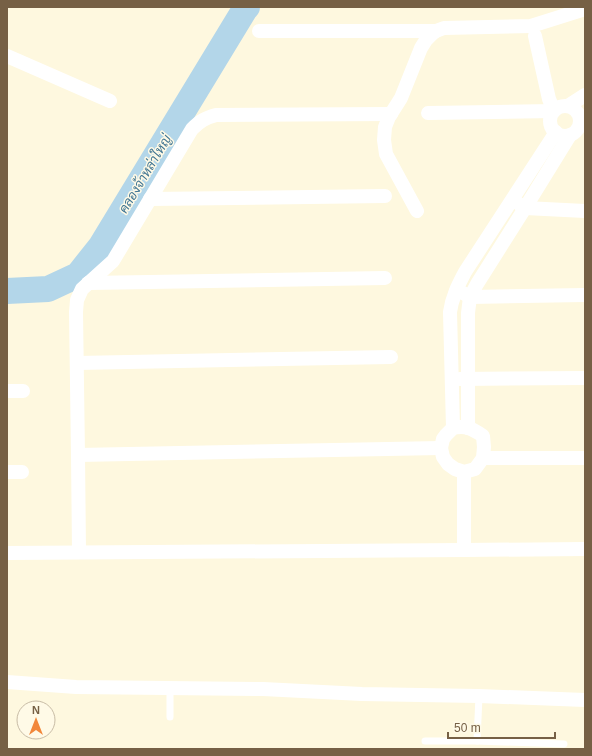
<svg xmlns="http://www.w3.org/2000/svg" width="592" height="756" viewBox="0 0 592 756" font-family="Arial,Sarabun,sans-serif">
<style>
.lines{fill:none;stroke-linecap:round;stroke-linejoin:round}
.river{stroke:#b3d6e9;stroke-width:26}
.lane{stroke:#fff;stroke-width:7}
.street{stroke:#fff;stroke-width:14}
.labels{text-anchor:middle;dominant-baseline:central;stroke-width:3;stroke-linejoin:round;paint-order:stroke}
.water-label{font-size:13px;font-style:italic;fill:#407593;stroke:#fffae7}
</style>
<rect width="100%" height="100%" fill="#fef8df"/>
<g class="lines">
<!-- river -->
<polyline class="river" points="7,291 48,289 78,275 101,246 245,9 247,7"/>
<!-- lane -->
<g class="lane">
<polyline points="170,717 170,688"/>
<polyline points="425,741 477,741 479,696"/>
<polyline points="477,741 564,744"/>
</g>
<!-- street -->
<g class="street">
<polyline points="259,31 436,31"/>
<polyline points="7,56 110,101"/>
<polyline points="568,106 585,95"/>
<circle cx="565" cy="121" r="15"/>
<polyline points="428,113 554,111 549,99 535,36"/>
<polyline points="150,199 385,196"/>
<polyline points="519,204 525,208 585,211"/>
<polyline points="417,211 386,154 384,140 385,127 389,117 401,98 421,48 426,40 432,34 436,31 444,28 531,26 585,9"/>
<polyline points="88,283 385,278"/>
<polyline points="463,293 470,297 585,295"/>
<polyline points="77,363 391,357"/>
<polyline points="460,379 585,378"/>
<polyline points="7,391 23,391"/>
<path d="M453 428C466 425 473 429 483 436L484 447 483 458 475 469 464 472 455 469 448 464 443 457 441 448 443 439 446 435 453 428 450 312C452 297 458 285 465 272L556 132"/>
<polyline points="468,428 468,313 470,297 477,284 525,208 570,135"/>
<polyline points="78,455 441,448"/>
<polyline points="483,458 585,458"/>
<polyline points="7,472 22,472"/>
<polyline points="464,472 464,550 585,549"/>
<path d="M79 552 78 455 76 312 77 300 82 289 113 261 192 129C200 121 205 118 216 115L391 114"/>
<polyline points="7,553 464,550"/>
<polyline points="7,682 76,687 263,689 362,694 479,696 585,700"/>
</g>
</g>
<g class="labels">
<!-- water labels -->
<g class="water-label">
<text transform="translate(145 174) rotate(-59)">คลองจ้าหล่าใหญ่</text>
</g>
</g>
<!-- border -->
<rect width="592" height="756" fill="none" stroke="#766045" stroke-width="16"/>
<!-- north arrow -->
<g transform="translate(36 720)"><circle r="19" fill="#fffae7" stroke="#c8bca6"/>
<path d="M0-3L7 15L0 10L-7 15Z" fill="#f2873a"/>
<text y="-6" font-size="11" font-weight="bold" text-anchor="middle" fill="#766045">N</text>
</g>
<!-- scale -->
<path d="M448 732v6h107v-6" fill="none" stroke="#766045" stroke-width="2"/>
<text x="454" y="732" font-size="12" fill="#766045" stroke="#fffae7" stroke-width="3" paint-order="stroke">50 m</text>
</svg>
